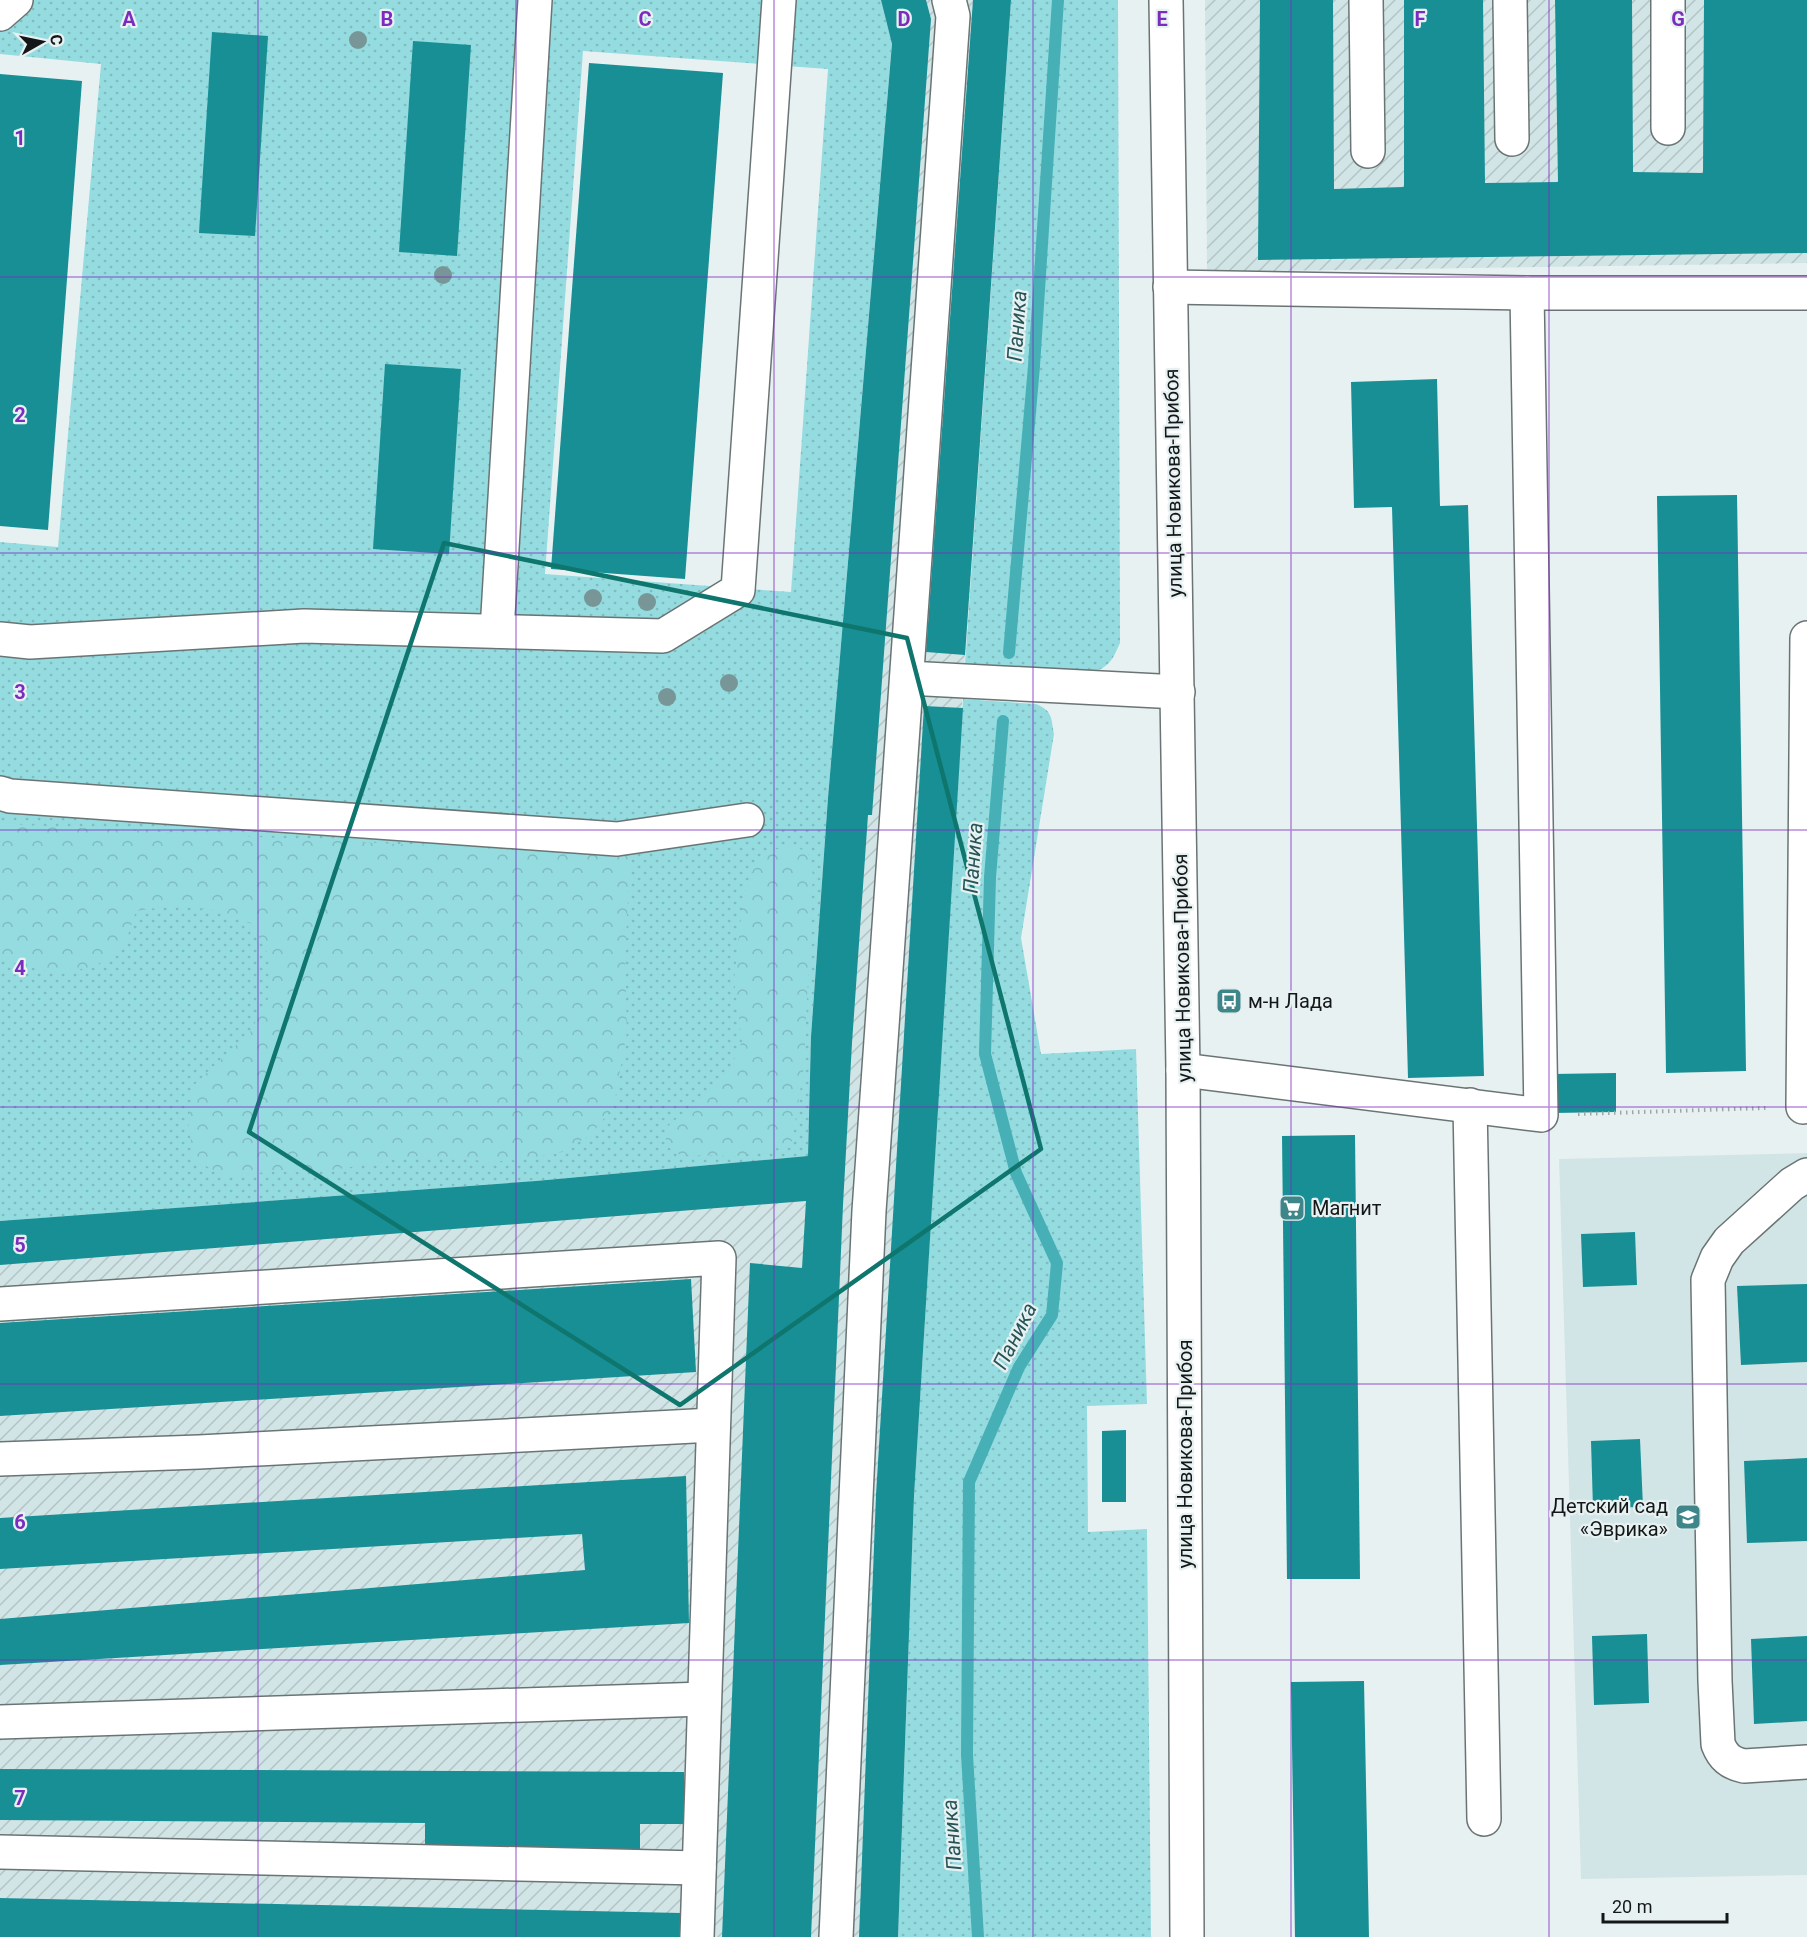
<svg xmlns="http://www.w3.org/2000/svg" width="1807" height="1937" viewBox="0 0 1807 1937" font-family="Roboto,sans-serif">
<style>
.built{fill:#d2e5e6}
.industrial{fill:url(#industrial-furrows)}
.grass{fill:url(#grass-dots);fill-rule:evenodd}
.forest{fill:url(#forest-crowns)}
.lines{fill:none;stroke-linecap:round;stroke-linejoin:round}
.stream{stroke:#46b0b6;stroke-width:12}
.building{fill:#178f95}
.minor-casing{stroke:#6b7474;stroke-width:36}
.path{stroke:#9fa6a7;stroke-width:4;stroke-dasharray:1.5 4.5;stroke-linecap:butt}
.minor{stroke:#fff;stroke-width:33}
.tree{fill:#789697}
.marked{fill:none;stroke:#0f766e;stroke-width:4.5;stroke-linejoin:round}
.grid{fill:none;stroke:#7b2cbf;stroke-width:1.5;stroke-opacity:0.55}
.labels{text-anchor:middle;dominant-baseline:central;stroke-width:4.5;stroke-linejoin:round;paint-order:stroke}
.street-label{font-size:20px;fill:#141717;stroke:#e8f1f2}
.poi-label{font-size:20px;fill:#141717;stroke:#e8f1f2;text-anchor:start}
.water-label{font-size:21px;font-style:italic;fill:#265457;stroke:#e8f1f2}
.grid-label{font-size:20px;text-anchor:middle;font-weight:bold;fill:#7b2cbf;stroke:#e8f1f2;stroke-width:4.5;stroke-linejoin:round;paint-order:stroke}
</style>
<defs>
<pattern id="industrial-furrows" width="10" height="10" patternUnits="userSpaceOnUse" patternTransform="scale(1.5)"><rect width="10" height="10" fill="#d2e5e6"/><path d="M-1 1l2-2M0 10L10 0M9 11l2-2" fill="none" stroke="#b3c4c5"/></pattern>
<pattern id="grass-dots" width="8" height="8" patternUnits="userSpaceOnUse" patternTransform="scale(1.5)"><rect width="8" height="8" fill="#95dce0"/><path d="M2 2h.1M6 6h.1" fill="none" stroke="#80bcbf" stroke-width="1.8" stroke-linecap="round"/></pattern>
<pattern id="forest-crowns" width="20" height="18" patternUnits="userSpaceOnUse" patternTransform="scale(1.5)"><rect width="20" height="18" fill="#95dce0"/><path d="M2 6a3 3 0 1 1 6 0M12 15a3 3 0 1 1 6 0" fill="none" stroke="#80bcbf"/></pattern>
</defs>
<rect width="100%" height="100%" fill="#e8f1f2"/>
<!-- built -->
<polygon class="built" points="1807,1153 1807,1875 1581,1879 1559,1159"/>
<!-- industrial -->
<g class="industrial">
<polygon points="881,0 1011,0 965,655 914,1496 898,1937 0,1937 0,1221 811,1037 828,798 892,44"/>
<polygon points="1205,0 1807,0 1807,263 1207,272"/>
</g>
<!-- grass -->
<g class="grass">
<path d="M0 0H881L892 44 828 798 811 1037 808 1156 536 1181 0 1221V542L58 547 101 64 0 54ZM583 51 828 69 791 592 545 574Z"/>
<path d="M1011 0H1118L1120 643C1115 654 1112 663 1101 669 1085 678 989 666 965 664Z"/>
<path d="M963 699 1036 704C1053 711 1051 718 1054 734L1021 938 1041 1054 1136 1049 1147 1404 1087 1406 1088 1532 1147 1529 1151 1937H898L914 1496Z"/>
</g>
<!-- forest -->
<g class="forest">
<polygon points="0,822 24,825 630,856 625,960 627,1032 614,1105 592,1134 562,1152 527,1159 489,1162 453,1157 416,1156 339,1169 302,1172 265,1172 228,1177 194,1160 188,1122 194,1085 250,1032 268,999 270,958 252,924 214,910 175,905 136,911 125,944 94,967 56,973 0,960"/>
<polygon points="788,846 807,851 813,869 804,1067 792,1141 775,1149 737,1156 680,1155 665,1145 668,1126 727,1076 742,1041 734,980 743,900 755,864 770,851"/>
</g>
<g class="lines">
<!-- stream -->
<g class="stream">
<polyline points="1009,653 1034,366 1058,0"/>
<polyline points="978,1937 967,1755 969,1482 1019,1367 1052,1315 1057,1263 1016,1173 985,1054 990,877 1003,721"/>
</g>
</g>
<!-- building -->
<g class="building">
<polygon points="881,0 926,0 931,19 872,815 868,815 852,1043 843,1205 811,1937 722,1937 750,1263 802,1268 806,1201 0,1265 0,1221 536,1181 808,1156 811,1037 828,798 892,44"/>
<polygon points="973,0 1011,0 965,655 926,652"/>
<polygon points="1260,0 1333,0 1334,189 1404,187 1404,0 1483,0 1485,183 1558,182 1555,0 1632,0 1633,172 1703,173 1704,0 1807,0 1807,253 1258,260"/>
<polygon points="212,32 268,36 255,236 199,233"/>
<polygon points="413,41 471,45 457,256 399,252"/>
<polygon points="589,63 723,73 685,579 551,569"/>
<polygon points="0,74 82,81 48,530 0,526"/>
<polygon points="385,364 461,369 449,554 373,549"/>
<polygon points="1437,379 1440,506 1468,505 1484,1076 1408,1078 1392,507 1354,508 1351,382"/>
<polygon points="1737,495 1746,1071 1666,1073 1657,496"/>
<polygon points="924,706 963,708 914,1496 898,1937 859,1937 876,1495"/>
<polygon points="1616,1073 1616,1112 1553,1113 1553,1074"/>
<polygon points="1355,1135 1360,1579 1287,1579 1282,1136"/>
<polygon points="1635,1232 1637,1285 1583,1287 1581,1234"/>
<polygon points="691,1279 696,1372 0,1416 0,1323"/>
<polygon points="1807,1284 1807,1362 1741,1365 1737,1286"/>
<polygon points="1126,1430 1126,1502 1102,1502 1102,1431"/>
<polygon points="1640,1439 1643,1507 1593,1508 1591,1441"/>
<polygon points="1807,1458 1807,1541 1747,1543 1744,1461"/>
<polygon points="686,1476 689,1623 0,1665 0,1619 585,1570 582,1534 0,1569 0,1518"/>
<polygon points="1647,1634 1649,1703 1594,1705 1592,1636"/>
<polygon points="1807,1636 1807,1721 1754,1724 1751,1639"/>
<polygon points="1364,1681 1369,1937 1295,1937 1291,1682"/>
<polygon points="0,1769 684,1772 684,1824 640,1824 640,1849 425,1848 425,1823 0,1820"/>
<polygon points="0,1898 681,1913 681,1937 0,1937"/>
</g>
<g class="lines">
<!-- minor casing -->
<g class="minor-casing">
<g id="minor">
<polyline points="1166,0 1183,1070 1187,1937"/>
<polyline points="1366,0 1368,151"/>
<polyline points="1510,0 1512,139"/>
<polyline points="0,14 16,0"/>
<polyline points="1668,128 1668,0"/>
<polyline points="1170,287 1527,293 1807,293"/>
<polyline points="497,631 535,0"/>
<polyline points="0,639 30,642 304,626 663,636 738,590 779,0"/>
<polyline points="907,678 1178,692"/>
<polyline points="0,793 10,796 617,839 747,820"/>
<polyline points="1183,1070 1541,1115 1527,293"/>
<polyline points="1470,1105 1484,1819"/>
<polyline points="1803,1107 1807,638"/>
<path d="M1807 1175 1792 1184 1729 1241 1717 1258 1708 1280 1715 1681 1718 1744C1723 1757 1730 1763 1744 1766L1807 1762"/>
<polyline points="0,1304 719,1258 697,1937"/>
<polyline points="0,1459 199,1452 713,1425"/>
<polyline points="0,1722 704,1699"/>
<polyline points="0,1852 699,1868"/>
<polyline points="836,1937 869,1211 953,16 949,0"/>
</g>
</g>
<!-- path -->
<polyline class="path" points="1578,1114 1766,1108"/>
<!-- minor -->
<use href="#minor" class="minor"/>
</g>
<!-- trees -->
<g class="tree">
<circle cx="358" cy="40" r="9"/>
<circle cx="443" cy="275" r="9"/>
<circle cx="593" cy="598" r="9"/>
<circle cx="647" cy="602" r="9"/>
<circle cx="729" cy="683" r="9"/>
<circle cx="667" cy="697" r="9"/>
</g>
<!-- marked area -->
<path class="marked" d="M444 543 907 638 1041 1149 680 1405 249 1132Z"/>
<!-- grid -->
<path class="grid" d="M258 0V1937M516 0V1937M774 0V1937M1033 0V1937M1291 0V1937M1549 0V1937M0 277H1807M0 553H1807M0 830H1807M0 1107H1807M0 1384H1807M0 1660H1807"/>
<!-- icons -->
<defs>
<g id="bus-square" transform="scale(1.35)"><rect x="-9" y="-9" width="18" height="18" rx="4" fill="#3e8689" stroke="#e8f1f2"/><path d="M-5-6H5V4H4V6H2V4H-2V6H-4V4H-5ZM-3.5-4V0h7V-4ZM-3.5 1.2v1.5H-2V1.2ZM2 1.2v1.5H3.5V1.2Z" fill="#fff"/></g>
<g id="supermarket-square" transform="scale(1.35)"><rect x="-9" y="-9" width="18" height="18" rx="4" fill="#3e8689" stroke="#e8f1f2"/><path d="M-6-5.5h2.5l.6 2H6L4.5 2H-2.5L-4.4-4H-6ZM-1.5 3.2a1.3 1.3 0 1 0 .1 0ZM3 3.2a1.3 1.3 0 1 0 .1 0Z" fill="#fff"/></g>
<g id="school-square" transform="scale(1.35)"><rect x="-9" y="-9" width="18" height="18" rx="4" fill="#3e8689" stroke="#e8f1f2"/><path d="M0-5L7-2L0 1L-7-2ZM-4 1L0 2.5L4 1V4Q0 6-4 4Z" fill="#fff"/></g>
</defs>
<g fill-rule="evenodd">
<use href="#bus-square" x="1229" y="1001"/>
<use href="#supermarket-square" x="1292" y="1208"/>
<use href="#school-square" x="1688" y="1517"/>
</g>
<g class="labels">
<!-- street labels -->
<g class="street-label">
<text transform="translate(1173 483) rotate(-91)">улица Новикова-Прибоя</text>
<text transform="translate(1182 968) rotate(-91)">улица Новикова-Прибоя</text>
<text transform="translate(1185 1454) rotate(-90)">улица Новикова-Прибоя</text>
</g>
<!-- poi labels -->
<g class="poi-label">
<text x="1248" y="1001">м-н Лада</text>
<text x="1312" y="1208">Магнит</text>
<text x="1668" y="1506" text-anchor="end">Детский сад<tspan x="1668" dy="23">«Эврика»</tspan></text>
</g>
<!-- water labels -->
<g class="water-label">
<text transform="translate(1017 326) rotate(-86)">Паника</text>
<text transform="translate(973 858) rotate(-86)">Паника</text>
<text transform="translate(1015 1336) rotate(-63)">Паника</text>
<text transform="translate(952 1835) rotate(-94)">Паника</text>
</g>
</g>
<g class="grid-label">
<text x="129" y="26">A</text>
<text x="387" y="26">B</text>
<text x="645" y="26">C</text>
<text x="904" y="26">D</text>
<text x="1162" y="26">E</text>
<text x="1420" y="26">F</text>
<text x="1678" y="26">G</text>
<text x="20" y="145">1</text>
<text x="20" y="422">2</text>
<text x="20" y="699">3</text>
<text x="20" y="975">4</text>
<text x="20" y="1252">5</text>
<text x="20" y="1529">6</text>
<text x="20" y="1805">7</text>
</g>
<!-- north arrow -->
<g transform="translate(42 42) rotate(81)" stroke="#e8f1f2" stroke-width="4.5" paint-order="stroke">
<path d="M0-4.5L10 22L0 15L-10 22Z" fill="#141717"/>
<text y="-9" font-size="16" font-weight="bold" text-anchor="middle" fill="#141717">С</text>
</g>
<!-- scale -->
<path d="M1603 1913v9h124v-9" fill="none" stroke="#141717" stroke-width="3"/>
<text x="1612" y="1913" font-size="18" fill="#141717" stroke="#e8f1f2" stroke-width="4.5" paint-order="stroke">20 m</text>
</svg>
